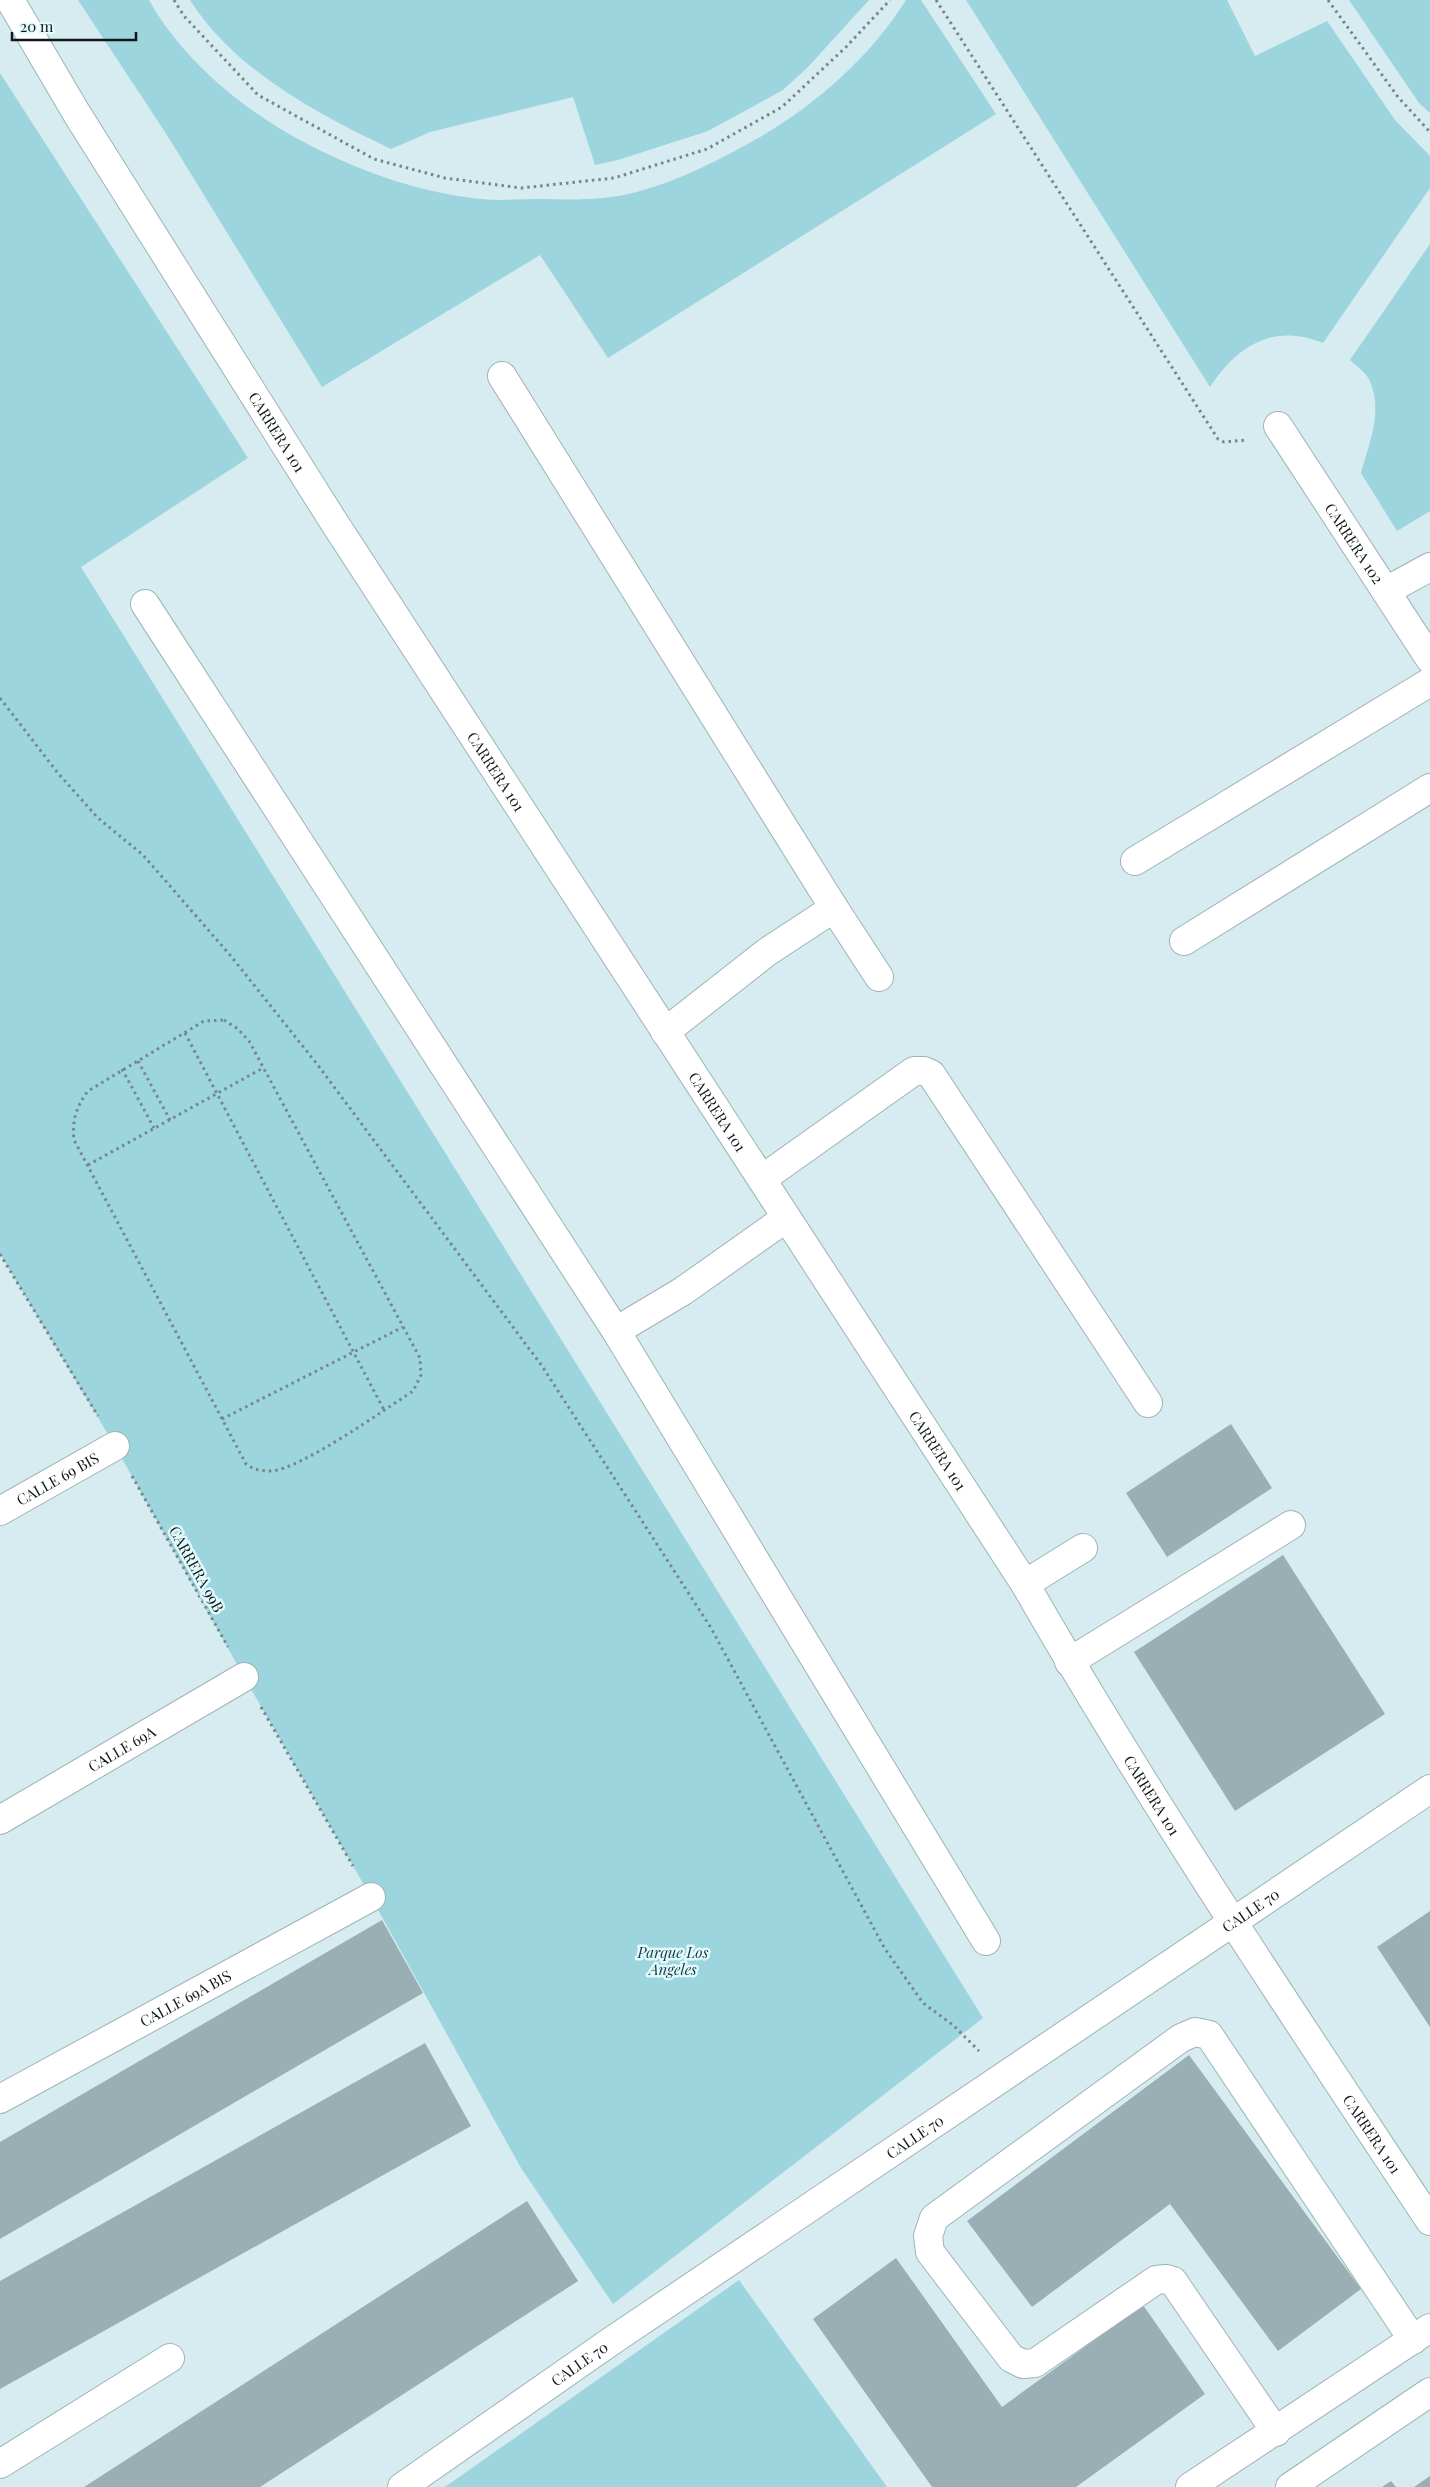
<svg xmlns="http://www.w3.org/2000/svg" width="1430" height="2487" viewBox="0 0 1430 2487" font-family="'Playfair Display',serif">
<style>
.green{fill:#9cd5de}
.building{fill:#9aafb3}
.lines{fill:none;stroke-linecap:round;stroke-linejoin:round}
.minor-casing{stroke:#9eb3b6;stroke-width:30}
.path{stroke:#778689;stroke-width:3;stroke-dasharray:2.5 4;stroke-linecap:butt}
.minor{stroke:#fff;stroke-width:28}
.labels{text-anchor:middle;dominant-baseline:central;stroke-width:5;stroke-linejoin:round;paint-order:stroke}
.street-label{font-size:15px;fill:#0f1718;stroke:#e3fafd}
.park-label{font-size:15px;font-style:italic;fill:#12393f;stroke:#e3fafd}
</style>
<rect width="100%" height="100%" fill="#d6ecf0"/>
<!-- green -->
<g class="green">
<path d="M78 0H149C182 59 240 107 298 139 356 170 415 192 481 199 501 201 523 199 543 199 575 200 606 200 637 192 681 180 721 159 760 137 817 104 871 56 906 0H921L996 114 608 358 540 255 322 387 167 135Z"/>
<path d="M190 0H869L808 67 783 90 708 131 618 160 595 165 573 97 430 132 391 149C318 114 235 71 190 0Z"/>
<path d="M966 0H1227L1255 56 1327 21 1395 120 1430 156V188L1323 343C1273 323 1238 345 1210 387Z"/>
<polygon points="1349,0 1430,0 1430,113 1419,103"/>
<polygon points="0,73 248,458 81,567 983,2018 613,2304 521,2168 371,1897 244,1677 115,1446 0,1254"/>
<path d="M1430 244V511L1397 531 1361 473C1369 442 1384 411 1369 379 1365 372 1355 365 1350 360Z"/>
<polygon points="739,2280 887,2487 445,2487"/>
</g>
<!-- building -->
<g class="building">
<polygon points="1231,1424 1272,1488 1167,1557 1126,1493"/>
<polygon points="1283,1555 1385,1714 1235,1811 1134,1652"/>
<polygon points="1430,1911 1430,2027 1377,1947"/>
<polygon points="382,1920 423,1993 0,2239 0,2142"/>
<polygon points="425,2043 471,2126 0,2389 0,2281"/>
<polygon points="1189,2055 1361,2289 1278,2351 1170,2204 1032,2307 967,2221"/>
<polygon points="527,2201 578,2281 260,2487 84,2487"/>
<polygon points="896,2258 1002,2407 1143,2305 1205,2394 1076,2487 932,2487 813,2319"/>
<polygon points="1430,2476 1430,2487 1414,2487"/>
<polygon points="1391,2481 1396,2487 1382,2487"/>
</g>
<g class="lines">
<!-- minor casing -->
<g class="minor-casing">
<g id="minor">
<path id="s1" d="M10 0 77 114 332 519 1025 1584C1150 1802 1291 2011 1430 2221"/>
<polyline points="502,376 834,908 767,952 665,1032"/>
<path id="s2" d="M1278 426 1430 659"/>
<polyline points="1386,591 1430,567"/>
<polyline points="145,604 616,1331"/>
<polyline points="1135,861 1430,682"/>
<polyline points="834,908 879,977"/>
<polyline points="1184,941 1430,788"/>
<polyline points="762,1179 914,1071 924,1071 931,1074 1148,1403"/>
<polyline points="786,1218 683,1291 616,1331 986,1941"/>
<path id="s3" d="M0 1511 115 1446"/>
<polyline points="1025,1584 1083,1548"/>
<polyline points="1069,1662 1291,1525"/>
<path id="s4" d="M0 1820 244 1677"/>
<path id="s5" d="M0 2099 371 1897"/>
<polyline points="1276,2432 1173,2281 1166,2279 1156,2280 1035,2363 1023,2364 1011,2358 930,2252 928,2236 934,2218 1181,2038 1195,2032 1209,2035 1413,2340"/>
<polyline points="0,2464 170,2358"/>
<path id="s6" d="M402 2487 610 2342 1430 1789"/>
<polyline points="1190,2487 1430,2328"/>
<polyline points="1290,2487 1430,2392"/>
</g>
</g>
<!-- path -->
<g class="path">
<polyline points="174,0 184,16 258,95 374,159 445,178 521,188 614,178 707,149 782,107 846,47 890,0"/>
<polyline points="936,0 1218,439 1224,442 1247,440"/>
<polyline points="1328,0 1398,97 1430,132"/>
<polyline points="0,698 57,772 98,818 143,855 230,955 317,1064 542,1366 711,1628 885,1949 923,2003 953,2025 979,2051"/>
<path d="M224 1020 238 1029 249 1041 420 1358 421 1375 413 1391C384 1410 301 1469 271 1471 261 1471 254 1470 246 1464L74 1140C72 1120 76 1107 88 1091L204 1021Z"/>
<polyline points="185,1033 384,1410"/>
<polyline points="138,1061 170,1120"/>
<polyline points="122,1069 154,1128"/>
<polyline points="88,1165 263,1068"/>
<polyline points="0,1254 98,1416"/>
<polyline points="222,1419 403,1327"/>
<polyline points="132,1476 228,1647"/>
<polyline points="261,1707 353,1866"/>
</g>
<!-- minor -->
<use href="#minor" class="minor"/>
</g>
<g class="labels">
<!-- street labels -->
<g class="street-label">
<text stroke="none"><textPath href="#s1" startOffset="508">CARRERA 101</textPath></text>
<text stroke="none"><textPath href="#s2" startOffset="140">CARRERA 102</textPath></text>
<text stroke="none"><textPath href="#s1" startOffset="912">CARRERA 101</textPath></text>
<text stroke="none"><textPath href="#s1" startOffset="1318">CARRERA 101</textPath></text>
<text stroke="none"><textPath href="#s1" startOffset="1722">CARRERA 101</textPath></text>
<text stroke="none"><textPath href="#s3" startOffset="66">CALLE 69 BIS</textPath></text>
<text transform="translate(197 1569) rotate(61)">CARRERA 99B</text>
<text stroke="none"><textPath href="#s4" startOffset="141">CALLE 69A</textPath></text>
<text stroke="none"><textPath href="#s1" startOffset="2128">CARRERA 101</textPath></text>
<text stroke="none"><textPath href="#s6" startOffset="1026">CALLE 70</textPath></text>
<text stroke="none"><textPath href="#s5" startOffset="211">CALLE 69A BIS</textPath></text>
<text stroke="none"><textPath href="#s1" startOffset="2532">CARRERA 101</textPath></text>
<text stroke="none"><textPath href="#s6" startOffset="621">CALLE 70</textPath></text>
<text stroke="none"><textPath href="#s6" startOffset="216">CALLE 70</textPath></text>
</g>
<!-- park labels -->
<g class="park-label">
<text x="673" y="1952">Parque Los<tspan x="673" dy="17">Angeles</tspan></text>
</g>
</g>
<!-- scale -->
<path d="M12 32v8h124v-8" fill="none" stroke="#0f1718" stroke-width="2.5"/>
<text x="20" y="32" font-size="15" fill="#0f1718" stroke="#e3fafd" stroke-width="4" paint-order="stroke">20 m</text>
</svg>
